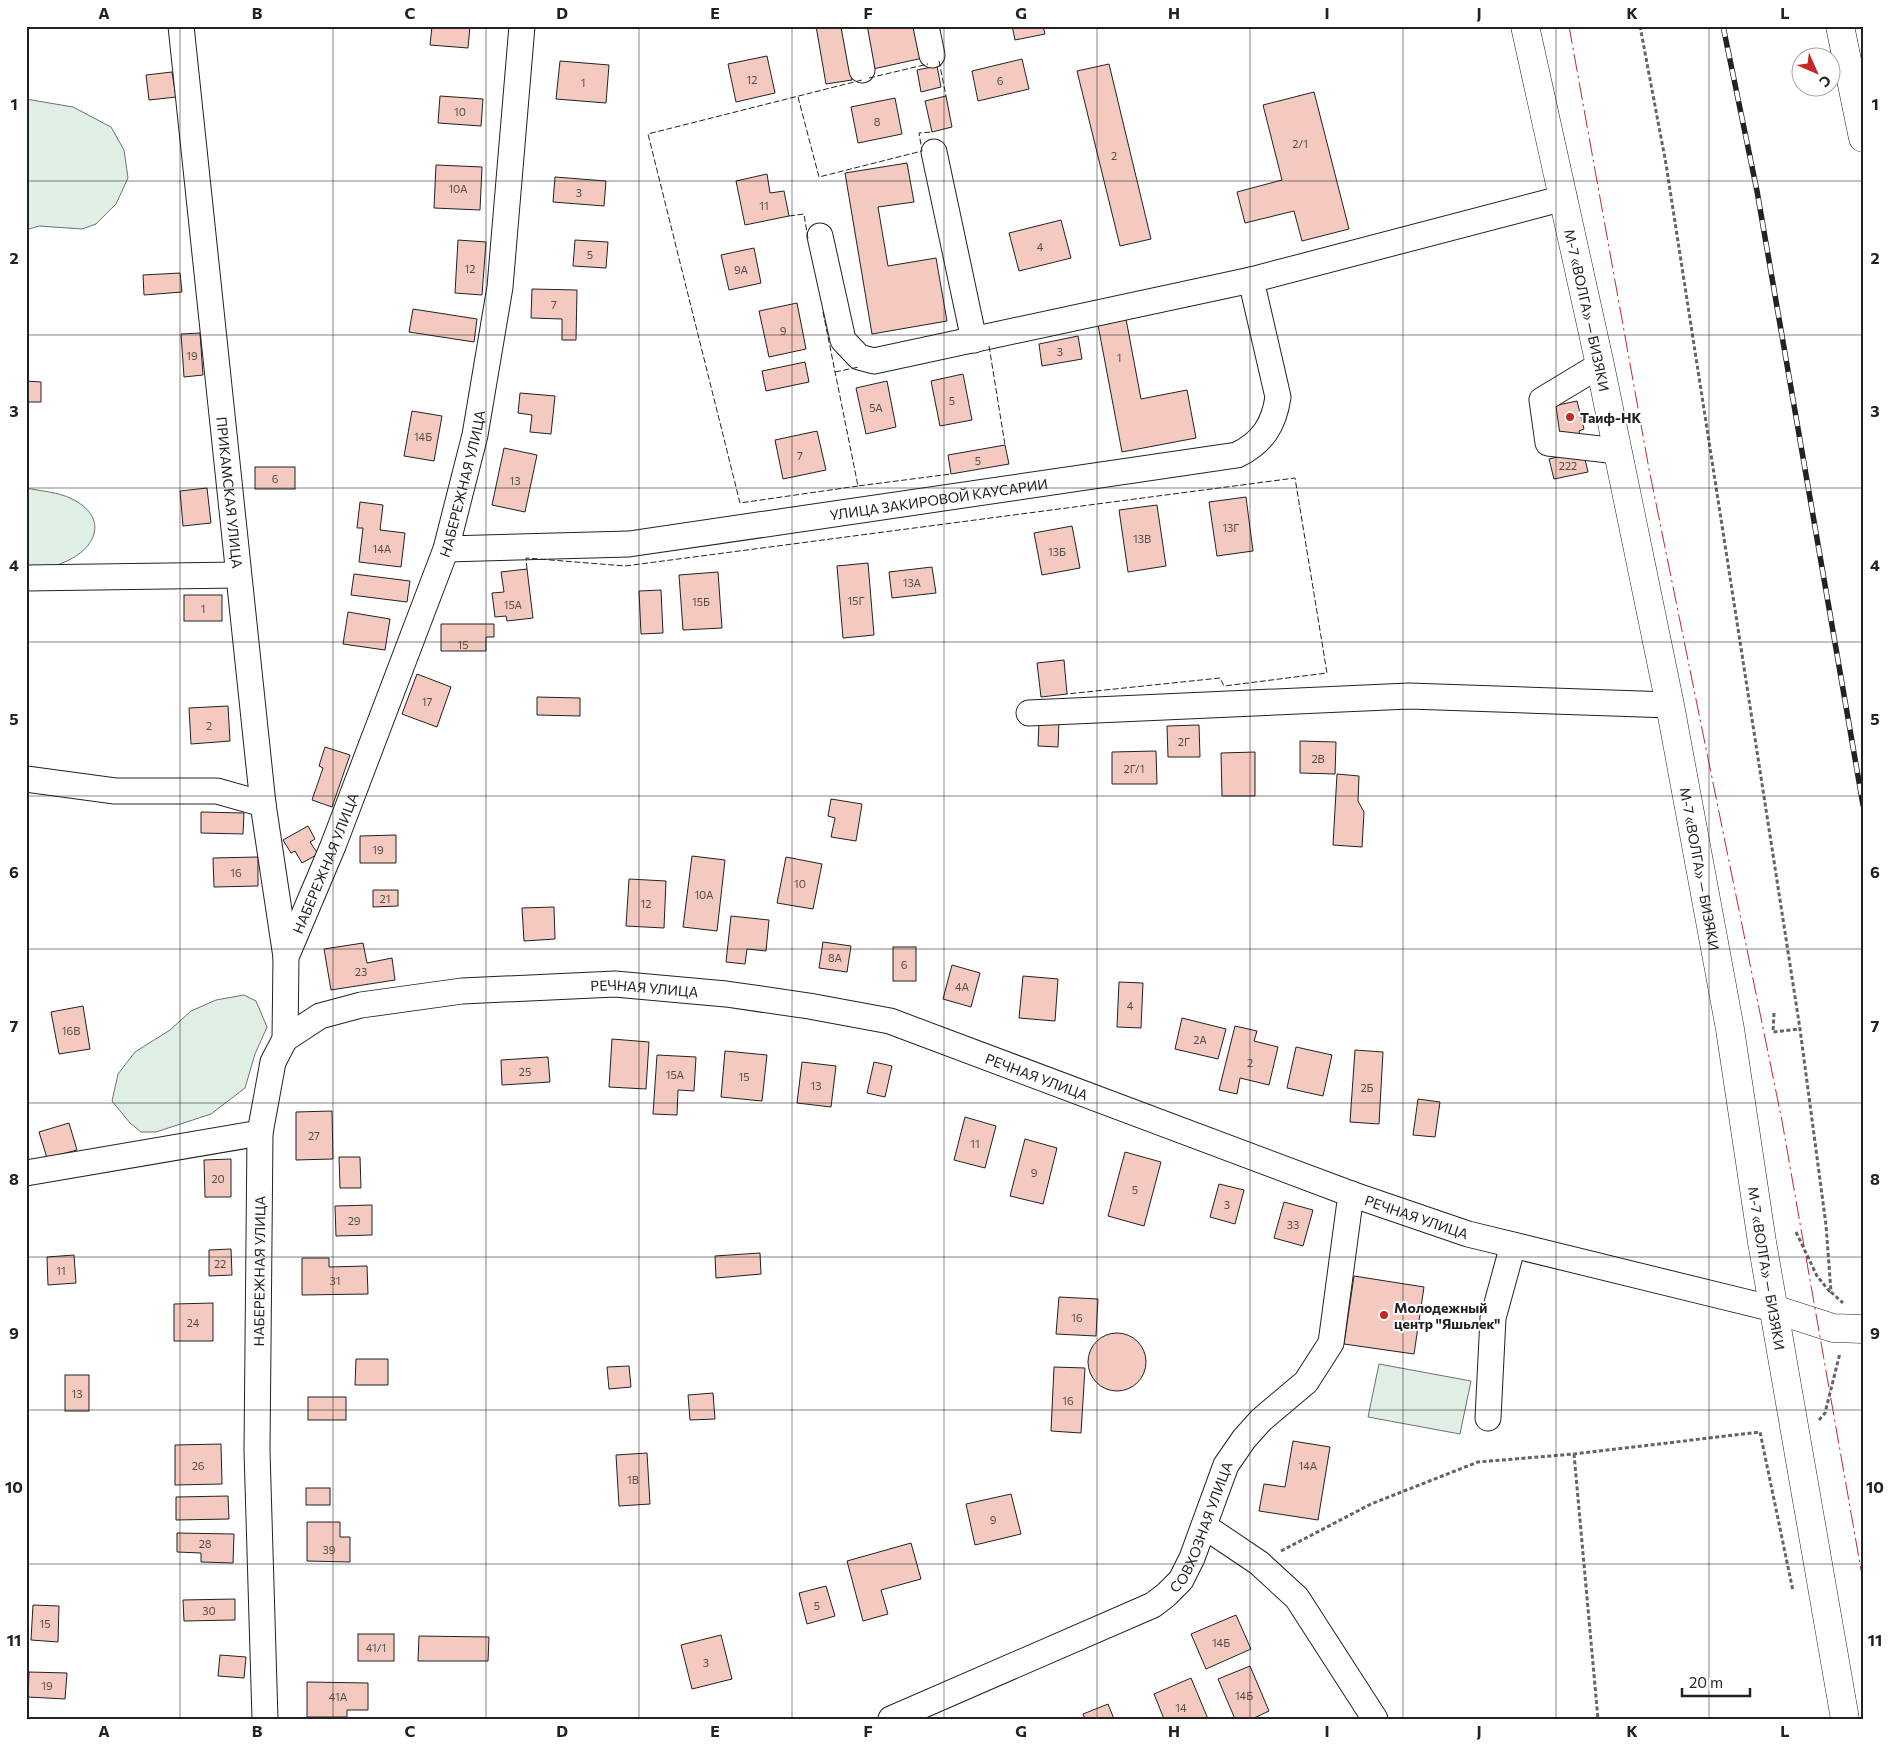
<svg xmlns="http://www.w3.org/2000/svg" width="1889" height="1745" viewBox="0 0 1889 1745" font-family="Commissioner,sans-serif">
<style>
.green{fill:#e0efe3;stroke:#6f6f6f}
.building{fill:#f3c9c0;stroke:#222}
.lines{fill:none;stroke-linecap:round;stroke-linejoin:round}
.minor-casing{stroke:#222;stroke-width:27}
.major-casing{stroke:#222;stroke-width:29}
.path{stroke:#646464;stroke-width:3;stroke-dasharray:4 2.5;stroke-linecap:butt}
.minor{stroke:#fff;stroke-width:25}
.major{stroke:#fff;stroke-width:28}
.rail-casing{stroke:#222;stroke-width:5.5}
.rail{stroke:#fff;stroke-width:4;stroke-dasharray:11;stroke-linecap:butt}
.fence{stroke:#222;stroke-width:1;stroke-dasharray:6 2.5;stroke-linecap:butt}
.power{stroke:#c62828;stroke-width:1;stroke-dasharray:18 4 2.5 4;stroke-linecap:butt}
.grid{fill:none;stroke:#222;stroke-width:1;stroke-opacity:0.55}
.poi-dot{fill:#c62828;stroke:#fff;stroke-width:2}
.labels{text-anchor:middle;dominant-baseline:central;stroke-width:4;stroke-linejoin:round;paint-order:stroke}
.number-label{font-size:11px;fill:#564c4a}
.street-label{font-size:14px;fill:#222;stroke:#fff}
.poi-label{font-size:14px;font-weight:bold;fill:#222;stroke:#fff;text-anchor:start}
.neatline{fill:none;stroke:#222;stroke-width:2}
.grid-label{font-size:16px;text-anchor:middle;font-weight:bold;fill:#222}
</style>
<rect width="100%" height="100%" fill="#fff"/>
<!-- green -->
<g class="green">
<polygon points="26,99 73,107 111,127 124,150 128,178 116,204 96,224 82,229 39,226 26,230"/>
<path d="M26 488C40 491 59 492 72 499 107 516 99 546 67 561 54 567 40 571 26 575Z"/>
<polygon points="244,995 256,1001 267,1027 255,1054 245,1088 211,1114 156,1132 141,1132 130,1123 112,1101 118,1074 135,1052 170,1030 191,1011 216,1000"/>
<polygon points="1379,1364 1471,1381 1460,1434 1368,1417"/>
</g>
<!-- building -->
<g class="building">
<polygon points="432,26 470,26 468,48 430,45"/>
<polygon points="816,26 842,26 852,80 826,84"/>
<polygon points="864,26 916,26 923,58 873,69"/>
<polygon points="1012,26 1043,26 1045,34 1015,40"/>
<polygon points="767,56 775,93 736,102 728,64"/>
<polygon points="1022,59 1029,89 978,101 972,71"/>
<polygon points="560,61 609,65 606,103 556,99"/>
<polygon points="1109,64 1151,239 1120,246 1077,71"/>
<polygon points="937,66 941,87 921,92 917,70"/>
<polygon points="172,72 176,97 149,100 146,75"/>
<polygon points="1314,92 1349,229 1302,241 1294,211 1245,223 1237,192 1282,180 1263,105"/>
<polygon points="440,96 483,99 481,126 438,123"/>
<polygon points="946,96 952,127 932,132 925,101"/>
<polygon points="895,98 902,134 858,143 851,107"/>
<polygon points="907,163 914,202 878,207 888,266 936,258 947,321 872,334 845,173"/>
<polygon points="436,165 482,167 480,210 434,208"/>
<polygon points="767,174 770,193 784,191 789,216 745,225 736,181"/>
<polygon points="555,177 606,181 604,206 553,202"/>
<polygon points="1061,220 1071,258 1019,271 1009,233"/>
<polygon points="458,240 486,242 482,295 455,293"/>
<polygon points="575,240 608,242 606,268 573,266"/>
<polygon points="754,248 761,283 729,290 721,255"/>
<polygon points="180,273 182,292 144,295 143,275"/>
<polygon points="532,289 577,290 576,340 562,340 562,319 531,318"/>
<polygon points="797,303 806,349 769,357 759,311"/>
<polygon points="413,309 477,319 474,342 409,332"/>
<polygon points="1126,319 1141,399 1187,390 1196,438 1122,452 1098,325"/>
<polygon points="200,333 203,375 184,377 181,334"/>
<polygon points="1078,336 1082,359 1042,366 1039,344"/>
<polygon points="805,362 809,382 766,391 762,371"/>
<polygon points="963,374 972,420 940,426 931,381"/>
<polygon points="26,381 41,382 41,402 26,402"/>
<polygon points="887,381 896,427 866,434 856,388"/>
<polygon points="520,393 555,396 551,434 530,432 532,415 518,413"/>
<polygon points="1577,401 1584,429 1579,431 1584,453 1559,435 1553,406"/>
<polygon points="412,411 442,416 434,461 404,456"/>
<polygon points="817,431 826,470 783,479 775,440"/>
<polygon points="1005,445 1009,464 951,474 948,455"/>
<polygon points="504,448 537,455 525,512 492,505"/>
<polygon points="1583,451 1588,472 1554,479 1549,459"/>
<rect x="255" y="467" width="40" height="22"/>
<polygon points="207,488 211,523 183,526 180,491"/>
<polygon points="1246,497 1253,551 1217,556 1209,502"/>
<polygon points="360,502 383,505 380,530 405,533 401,567 359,562 363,528 357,528"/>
<polygon points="1157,505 1166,566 1128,572 1119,510"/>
<polygon points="1072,526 1080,568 1042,575 1034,533"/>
<polygon points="868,563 874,635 843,638 837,566"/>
<polygon points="932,567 936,593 892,598 889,572"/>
<polygon points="527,569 533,618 507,621 506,616 495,617 492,593 504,592 501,572"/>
<polygon points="718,572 722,628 683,630 679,575"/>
<polygon points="354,574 410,581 407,602 351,595"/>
<polygon points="661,590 663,633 641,634 639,591"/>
<rect x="184" y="595" width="38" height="26"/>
<polygon points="348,612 390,619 385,650 343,644"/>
<polygon points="441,624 494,624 494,637 486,637 486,651 441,651"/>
<polygon points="1064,660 1067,694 1041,697 1037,663"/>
<polygon points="417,674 451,687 437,727 402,714"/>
<polygon points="537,697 580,698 580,716 537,715"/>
<polygon points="228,706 230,741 191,744 189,708"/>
<polygon points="1039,721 1059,722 1058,747 1038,746"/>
<polygon points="1199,725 1200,757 1168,757 1167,726"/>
<polygon points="1300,741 1336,742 1335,774 1300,773"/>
<polygon points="325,747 350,755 332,807 312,800 323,768 319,766"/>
<polygon points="1156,751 1157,784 1112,784 1112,752"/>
<polygon points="1255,752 1255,796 1222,796 1221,753"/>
<polygon points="1337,774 1359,776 1358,801 1364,812 1362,847 1333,845"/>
<polygon points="831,799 862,804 856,841 831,837 835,818 828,816"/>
<polygon points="201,812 244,813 243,834 201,833"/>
<polygon points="308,826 315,839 310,842 318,854 302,863 295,851 291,853 283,840"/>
<polygon points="396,835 396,863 360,863 360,836"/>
<polygon points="692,856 725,860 717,931 683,927"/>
<polygon points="258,857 258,886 214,887 213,858"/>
<polygon points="786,857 822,864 813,909 777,903"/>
<polygon points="629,879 666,881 664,928 626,926"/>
<polygon points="373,890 398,890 398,906 373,907"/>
<polygon points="554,907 555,939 524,941 522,908"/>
<polygon points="731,916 769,920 766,951 747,949 745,964 726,962"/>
<polygon points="823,942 851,946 847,972 819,968"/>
<polygon points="363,943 367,963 392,958 395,980 331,990 324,949"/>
<rect x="893" y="947" width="23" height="34"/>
<polygon points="952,965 980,973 971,1007 943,999"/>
<polygon points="1023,976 1058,979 1055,1021 1019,1018"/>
<polygon points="1119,982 1143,983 1141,1028 1117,1027"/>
<polygon points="83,1006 90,1049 59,1054 51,1012"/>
<polygon points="1182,1018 1226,1029 1218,1059 1175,1049"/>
<polygon points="1235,1026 1257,1031 1254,1041 1278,1047 1269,1085 1240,1078 1237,1094 1219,1090"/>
<polygon points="612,1039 649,1042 646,1089 609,1087"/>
<polygon points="1296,1047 1332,1055 1323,1096 1287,1088"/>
<polygon points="1355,1050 1383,1052 1379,1124 1350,1122"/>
<polygon points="725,1051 767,1055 762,1101 721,1097"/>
<polygon points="657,1055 696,1057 694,1091 678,1090 677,1115 653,1114"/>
<polygon points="548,1057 550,1082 502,1085 501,1060"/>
<polygon points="802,1062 836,1066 831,1107 797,1103"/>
<polygon points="874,1062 892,1066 885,1097 867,1093"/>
<polygon points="1418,1099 1440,1102 1435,1137 1413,1135"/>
<polygon points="332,1111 333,1159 296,1160 296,1112"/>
<polygon points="965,1117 996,1126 985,1168 954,1160"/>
<polygon points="69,1123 77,1150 47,1158 39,1132"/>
<polygon points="1025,1139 1057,1148 1043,1204 1010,1196"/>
<polygon points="1125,1152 1161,1162 1144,1226 1108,1216"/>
<polygon points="339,1157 360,1157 361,1188 340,1188"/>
<polygon points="231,1159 231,1197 205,1197 204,1160"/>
<polygon points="1219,1184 1244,1190 1235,1224 1210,1217"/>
<polygon points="1284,1202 1313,1210 1303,1246 1274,1238"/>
<polygon points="372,1205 372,1235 336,1236 335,1206"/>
<polygon points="231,1249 232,1275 209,1276 209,1250"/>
<polygon points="760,1253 761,1274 716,1278 715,1256"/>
<polygon points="74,1255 76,1283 48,1285 47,1257"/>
<polygon points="302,1258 329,1258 329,1267 367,1266 368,1294 302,1295"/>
<polygon points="1354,1276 1424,1287 1414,1354 1344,1344"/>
<polygon points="1059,1297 1098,1299 1096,1336 1056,1334"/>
<polygon points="213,1303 213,1341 174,1341 174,1304"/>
<circle cx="1117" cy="1362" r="29"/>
<polygon points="356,1359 388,1359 388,1385 355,1385"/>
<polygon points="629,1366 631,1387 609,1389 607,1367"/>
<polygon points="1054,1367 1085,1368 1081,1433 1051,1431"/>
<rect x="65" y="1375" width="24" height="36"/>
<polygon points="713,1393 715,1419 690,1420 688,1395"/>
<rect x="308" y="1397" width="38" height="23"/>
<polygon points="1293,1441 1330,1447 1318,1520 1259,1511 1264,1484 1285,1487"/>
<polygon points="221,1444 222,1484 175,1485 175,1445"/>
<polygon points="647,1453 650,1504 619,1506 616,1455"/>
<rect x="306" y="1488" width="24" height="17"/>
<polygon points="1011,1494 1021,1534 975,1545 966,1504"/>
<polygon points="228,1496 229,1519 176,1520 176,1497"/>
<polygon points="307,1522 340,1522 340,1537 350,1537 350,1562 307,1561"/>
<polygon points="177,1533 234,1534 233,1563 201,1562 201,1553 177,1552"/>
<polygon points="911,1543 921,1579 881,1590 888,1614 863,1621 847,1561"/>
<polygon points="826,1586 835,1616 807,1624 799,1593"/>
<polygon points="235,1599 235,1620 184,1621 183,1600"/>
<polygon points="33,1605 59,1606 58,1642 31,1640"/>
<polygon points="1236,1615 1251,1649 1206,1669 1191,1634"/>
<rect x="358" y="1634" width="36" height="27"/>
<polygon points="721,1635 732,1679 692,1689 681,1645"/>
<polygon points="419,1636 489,1637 488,1661 418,1661"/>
<polygon points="220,1655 246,1657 244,1678 218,1676"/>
<polygon points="1250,1666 1269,1711 1252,1719 1235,1719 1218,1679"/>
<polygon points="29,1672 67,1673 65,1699 28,1697"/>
<polygon points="1191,1678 1208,1719 1164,1719 1154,1694"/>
<polygon points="307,1682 368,1683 368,1710 347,1710 347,1717 307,1717"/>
<polygon points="1108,1704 1114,1719 1085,1719 1083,1714"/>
</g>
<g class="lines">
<!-- minor casing -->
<g class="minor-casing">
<g id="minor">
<path id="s1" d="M181 26 263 804 286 957"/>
<polyline points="854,26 862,70"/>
<polyline points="926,26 932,55"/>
<polyline points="934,152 974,340"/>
<polyline points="820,236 843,340 859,357 874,361 1251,280 1564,198"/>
<polyline points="1600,365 1542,400 1548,443 1617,451"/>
<path id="s2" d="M446 549 629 544 1237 455C1262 443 1274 425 1278 397L1251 280"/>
<polyline points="26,578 238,575"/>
<polyline points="1029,713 1409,696 1670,705"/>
<polyline points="26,779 115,791 217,791 263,804"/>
<path id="s3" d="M285 1039 320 1016 361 1005 462 991 615 984 726 994 809 1006 890 1021 1351 1194 1468 1234 1774 1309"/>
<polyline points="26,1173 260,1133"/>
<polyline points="1488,1418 1493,1318 1513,1245"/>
<polyline points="1204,1526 1259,1563 1297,1598 1375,1719"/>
<path id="s4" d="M265 1719 257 1451 260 1133 273 1062 285 1039 286 957 333 846 446 549 475 435 500 287 522 26"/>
<path id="s5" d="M891 1719 1153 1605 1166 1595 1181 1580 1192 1558 1226 1465 1244 1439 1261 1420 1306 1382 1331 1343 1351 1194"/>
</g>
</g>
<!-- major casing -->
<g class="major-casing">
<g id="major">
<path id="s6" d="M1525 26 1600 365 1670 705 1730 1029 1762 1242 1845 1719"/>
<polyline points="1840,26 1863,138"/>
<polyline points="1774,1309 1833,1328 1863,1329"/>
</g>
</g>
<!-- path -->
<g class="path">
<polyline points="1640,26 1666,164 1800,1029 1826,1225 1831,1292 1843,1303"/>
<polyline points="1774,1013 1773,1032 1800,1029"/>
<polyline points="1796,1232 1817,1276 1830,1292"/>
<polyline points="1819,1420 1825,1413 1840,1353"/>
<polyline points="1574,1454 1598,1719"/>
<polyline points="1281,1551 1371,1504 1478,1462 1574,1454 1760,1432 1793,1591"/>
</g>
<!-- minor -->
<use href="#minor" class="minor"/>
<!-- major -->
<use href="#major" class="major"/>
<!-- rail casing -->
<g class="rail-casing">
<polyline id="rail" points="1723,26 1757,191 1863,805"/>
</g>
<!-- rail -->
<use href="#rail" class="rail"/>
<!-- fence -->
<g class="fence">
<polyline points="939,61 946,96"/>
<polyline points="869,78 928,64"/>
<polyline points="798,97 819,177 922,151 919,133 932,132"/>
<polyline points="789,216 804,214 808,239"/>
<polyline points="823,312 858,486 951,474"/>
<polyline points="989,346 1005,445"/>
<polyline points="835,372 859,367"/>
<polyline points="858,486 740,503 648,134 862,80"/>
<polyline points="527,569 526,558 625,566 1295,478 1327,673 1224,686 1220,678 1067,694"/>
</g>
<!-- power -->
<polyline class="power" points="1569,26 1649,469 1782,1121 1863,1581"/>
</g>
<!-- grid -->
<path class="grid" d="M180 26V1719M333 26V1719M486 26V1719M639 26V1719M792 26V1719M944 26V1719M1097 26V1719M1250 26V1719M1403 26V1719M1556 26V1719M1709 26V1719M26 181H1863M26 335H1863M26 488H1863M26 642H1863M26 796H1863M26 949H1863M26 1103H1863M26 1257H1863M26 1410H1863M26 1564H1863"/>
<!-- markers -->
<g class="poi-dot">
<circle cx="1570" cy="417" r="5"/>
<circle cx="1384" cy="1315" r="5"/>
</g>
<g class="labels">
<!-- number labels -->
<g class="number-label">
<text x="752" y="79">12</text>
<text x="1000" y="80">6</text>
<text x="583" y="82">1</text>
<text x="460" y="111">10</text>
<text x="877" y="121">8</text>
<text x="1300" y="143">2/1</text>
<text x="1114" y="155">2</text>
<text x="458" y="188">10А</text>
<text x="579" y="192">3</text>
<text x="764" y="205">11</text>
<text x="1040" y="246">4</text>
<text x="590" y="254">5</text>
<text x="470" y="268">12</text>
<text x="741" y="269">9А</text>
<text x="554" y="304">7</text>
<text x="783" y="330">9</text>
<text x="1060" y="351">3</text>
<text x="192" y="355">19</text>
<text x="1119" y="357">1</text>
<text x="952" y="400">5</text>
<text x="876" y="407">5А</text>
<text x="423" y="436">14Б</text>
<text x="800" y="455">7</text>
<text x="978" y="460">5</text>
<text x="1568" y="465">222</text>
<text x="275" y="478">6</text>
<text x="515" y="480">13</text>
<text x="1231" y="527">13Г</text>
<text x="1142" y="538">13В</text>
<text x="382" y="548">14А</text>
<text x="1057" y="551">13Б</text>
<text x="912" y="582">13А</text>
<text x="856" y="600">15Г</text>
<text x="701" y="601">15Б</text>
<text x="513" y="604">15А</text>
<text x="203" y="608">1</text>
<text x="463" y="644">15</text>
<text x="427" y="701">17</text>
<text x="209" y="725">2</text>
<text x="1184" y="741">2Г</text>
<text x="1318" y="758">2В</text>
<text x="1134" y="768">2Г/1</text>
<text x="378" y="849">19</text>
<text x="236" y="872">16</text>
<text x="800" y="883">10</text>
<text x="704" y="894">10А</text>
<text x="385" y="898">21</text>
<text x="646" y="903">12</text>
<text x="835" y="957">8А</text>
<text x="904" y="964">6</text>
<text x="361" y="971">23</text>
<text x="962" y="986">4А</text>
<text x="1130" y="1005">4</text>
<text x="71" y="1030">16В</text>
<text x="1200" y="1039">2А</text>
<text x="1250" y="1062">2</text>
<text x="525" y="1071">25</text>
<text x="675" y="1074">15А</text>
<text x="744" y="1076">15</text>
<text x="816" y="1085">13</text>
<text x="1367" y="1087">2Б</text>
<text x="314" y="1135">27</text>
<text x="975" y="1143">11</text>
<text x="1034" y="1172">9</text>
<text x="218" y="1178">20</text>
<text x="1135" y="1189">5</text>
<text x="1227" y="1204">3</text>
<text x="354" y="1220">29</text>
<text x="1293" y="1224">33</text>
<text x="220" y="1263">22</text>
<text x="61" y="1270">11</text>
<text x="335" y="1280">31</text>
<text x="1077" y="1317">16</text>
<text x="193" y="1322">24</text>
<text x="77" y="1393">13</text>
<text x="1068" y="1400">16</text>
<text x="198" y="1465">26</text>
<text x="1308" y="1465">14А</text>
<text x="633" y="1479">1В</text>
<text x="993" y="1519">9</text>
<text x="205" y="1543">28</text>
<text x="329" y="1549">39</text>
<text x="817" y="1605">5</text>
<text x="209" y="1610">30</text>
<text x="45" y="1623">15</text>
<text x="1221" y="1642">14Б</text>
<text x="376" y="1647">41/1</text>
<text x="706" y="1662">3</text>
<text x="47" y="1685">19</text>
<text x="1244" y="1695">14Б</text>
<text x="338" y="1696">41А</text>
<text x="1181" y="1707">14</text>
</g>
<!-- street labels -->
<g class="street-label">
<text stroke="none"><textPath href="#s6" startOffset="291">М-7 «ВОЛГА» — БИЗЯКИ</textPath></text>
<text stroke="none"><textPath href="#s4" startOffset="1272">НАБЕРЕЖНАЯ УЛИЦА</textPath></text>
<text stroke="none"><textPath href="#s1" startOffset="469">ПРИКАМСКАЯ УЛИЦА</textPath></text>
<text stroke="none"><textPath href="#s2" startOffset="496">УЛИЦА ЗАКИРОВОЙ КАУСАРИИ</textPath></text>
<text stroke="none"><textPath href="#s4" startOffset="868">НАБЕРЕЖНАЯ УЛИЦА</textPath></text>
<text stroke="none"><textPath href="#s6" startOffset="861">М-7 «ВОЛГА» — БИЗЯКИ</textPath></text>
<text stroke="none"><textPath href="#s3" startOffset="369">РЕЧНАЯ УЛИЦА</textPath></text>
<text stroke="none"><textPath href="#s3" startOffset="774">РЕЧНАЯ УЛИЦА</textPath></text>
<text stroke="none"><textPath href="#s3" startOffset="1179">РЕЧНАЯ УЛИЦА</textPath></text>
<text stroke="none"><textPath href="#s6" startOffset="1266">М-7 «ВОЛГА» — БИЗЯКИ</textPath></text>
<text stroke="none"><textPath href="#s4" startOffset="448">НАБЕРЕЖНАЯ УЛИЦА</textPath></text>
<text stroke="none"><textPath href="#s5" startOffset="380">СОВХОЗНАЯ УЛИЦА</textPath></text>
</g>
<!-- poi labels -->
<g class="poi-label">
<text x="1580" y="417">Таиф-НК</text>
<text x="1394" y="1307">Молодежный<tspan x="1394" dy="16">центр "Яшьлек"</tspan></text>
</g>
</g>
<!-- border -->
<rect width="1889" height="1745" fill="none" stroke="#ffffff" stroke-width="55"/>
<!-- north arrow -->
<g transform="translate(1816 72) rotate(135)"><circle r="24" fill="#ffffff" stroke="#a7a7a7"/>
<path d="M0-4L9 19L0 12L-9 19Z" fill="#c62828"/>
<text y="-8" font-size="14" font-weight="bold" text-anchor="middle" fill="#222222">С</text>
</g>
<!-- scale -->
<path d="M1682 1688v8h68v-8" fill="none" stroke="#222222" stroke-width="2.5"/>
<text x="1689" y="1688" font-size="15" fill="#222222" stroke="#ffffff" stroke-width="4" paint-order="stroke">20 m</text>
<rect x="28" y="28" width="1834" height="1690" class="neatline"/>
<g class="grid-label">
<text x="104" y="19">A</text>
<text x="257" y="19">B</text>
<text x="410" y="19">C</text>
<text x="562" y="19">D</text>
<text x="715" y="19">E</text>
<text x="868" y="19">F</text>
<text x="1021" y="19">G</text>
<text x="1174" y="19">H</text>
<text x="1327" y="19">I</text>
<text x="1479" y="19">J</text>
<text x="1632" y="19">K</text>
<text x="1785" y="19">L</text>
<text x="14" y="110">1</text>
<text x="1875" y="110">1</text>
<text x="14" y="264">2</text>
<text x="1875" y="264">2</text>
<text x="14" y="417">3</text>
<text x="1875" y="417">3</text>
<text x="14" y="571">4</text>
<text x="1875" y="571">4</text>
<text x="14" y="725">5</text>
<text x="1875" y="725">5</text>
<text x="14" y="878">6</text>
<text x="1875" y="878">6</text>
<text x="14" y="1032">7</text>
<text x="1875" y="1032">7</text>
<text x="14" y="1185">8</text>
<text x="1875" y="1185">8</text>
<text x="14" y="1339">9</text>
<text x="1875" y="1339">9</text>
<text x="14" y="1493">10</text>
<text x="1875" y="1493">10</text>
<text x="14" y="1646">11</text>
<text x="1875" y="1646">11</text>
<text x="104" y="1737">A</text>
<text x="257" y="1737">B</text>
<text x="410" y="1737">C</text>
<text x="562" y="1737">D</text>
<text x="715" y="1737">E</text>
<text x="868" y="1737">F</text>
<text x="1021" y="1737">G</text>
<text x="1174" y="1737">H</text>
<text x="1327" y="1737">I</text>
<text x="1479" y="1737">J</text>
<text x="1632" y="1737">K</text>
<text x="1785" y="1737">L</text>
</g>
</svg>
